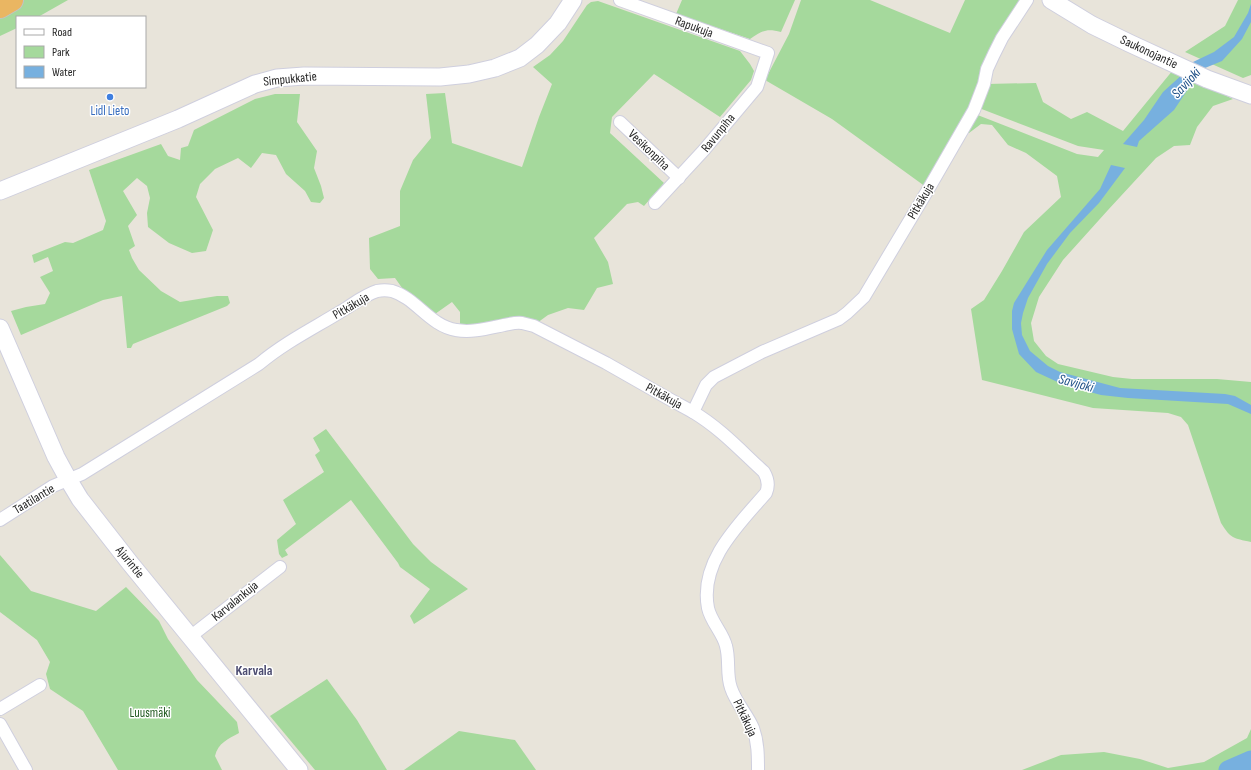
<svg xmlns="http://www.w3.org/2000/svg" width="1251" height="770" viewBox="0 0 1251 770" font-family="'Sofia Sans Condensed',sans-serif">
<style>
.green{fill:#a5d99c}
.water{fill:#77b0df}
.lines{fill:none;stroke-linecap:round;stroke-linejoin:round}
.river{stroke:#77b0df;stroke-width:19}
.street-casing{stroke:#cfcfde;stroke-width:14}
.secondary-casing{stroke:#cfcfde;stroke-width:19}
.highway-casing{stroke:#c3c3c3;stroke-width:24}
.street{stroke:#fff;stroke-width:12}
.secondary{stroke:#fff;stroke-width:17}
.highway{stroke:#eab662;stroke-width:22}
.shop-dot{fill:#3f7fe0;stroke:#fff;stroke-width:1.5}
.labels{text-anchor:middle;dominant-baseline:central;stroke-width:3;stroke-linejoin:round;paint-order:stroke}
.street-label{font-size:13px;fill:#272727;stroke:#fff}
.shop-label{font-size:13px;fill:#366cbe;stroke:#fff}
.park-label{font-size:13px;fill:#225a21;stroke:#fff}
.water-label{font-size:14px;font-style:italic;fill:#1c4e85;stroke:#fff}
.neighbourhood-label{font-size:14px;font-weight:bold;fill:#4d4d71;stroke:#fff}
</style>
<rect width="100%" height="100%" fill="#e8e4da"/>
<!-- green -->
<g class="green">
<polygon points="24,0 68,0 38,17 17,17 17,28 0,36 0,14"/>
<path d="M682 0H795L781 32C766 28 762 31 750 39L676 14Z"/>
<polygon points="801,0 870,0 950,33 965,0 1022,0 974,101 926,187 832,119 765,80 789,34"/>
<polygon points="1238,0 1251,0 1251,75 1243,78 1185,52 1225,26"/>
<polygon points="598,1 740,51 750,64 754,71 751,80 720,117 654,74 612,117 610,133 664,183 644,206 638,202 627,204 594,238 608,262 613,284 597,288 584,310 568,308 548,315 537,323 472,326 460,325 460,312 452,302 435,314 405,292 395,278 378,279 370,269 369,238 400,226 400,191 413,160 431,138 426,94 445,93 452,143 522,167 539,117 552,84 533,67 550,55 563,41 587,5 591,2"/>
<path d="M1173 70 1233 99 1213 106 1197 127 1190 145 1174 146 1156 158 1108 210 1063 260 1039 297 1031 323 1034 341 1046 356 1058 364 1113 377 1132 379H1217L1251 382V542C1233 538 1231 539 1221 523L1188 425 1181 417 1168 413 1093 408 982 380 971 309 984 300 1002 271 1024 232 1061 197 1057 176 1026 153 1008 145 992 125 981 124 969 133 965 132 975 114 1077 154 1098 157 1104 150 1078 146 979 108 987 84 1036 83 1043 102 1071 119 1087 112 1123 131Z"/>
<polygon points="275,94 300,94 297,122 317,151 314,168 321,186 324,198 320,203 311,202 305,191 286,174 276,155 262,153 251,168 238,158 215,169 200,184 196,197 213,230 206,251 192,253 169,243 148,227 147,213 150,198 147,186 137,178 123,191 137,215 128,226 135,246 129,250 132,258 139,270 161,291 180,302 217,296 228,296 230,303 227,306 133,344 131,348 127,348 122,296 103,300 21,335 11,311 26,307 45,304 50,293 40,277 53,271 48,257 34,263 32,255 65,242 73,243 103,230 106,221 89,170 161,144 168,156 180,160 181,148 188,146 194,130 255,99"/>
<polygon points="326,429 413,544 431,562 468,589 414,624 410,616 430,589 400,567 398,563 351,500 285,550 288,555 282,558 279,554 277,540 296,524 283,500 324,472 315,455 320,451 313,438"/>
<path d="M0 555 31 591 96 611 126 587 159 621 168 639 197 680 237 722 239 733C228 739 218 743 215 756L222 770H118L83 711 50 689 46 674 50 662 37 640 0 612Z"/>
<polygon points="327,679 357,720 387,770 315,770 270,716"/>
<polygon points="1251,729 1251,770 1022,770 1061,755 1104,752 1140,759 1168,768 1204,762 1247,738"/>
<polygon points="459,731 515,740 536,770 404,770"/>
</g>
<!-- water -->
<g class="water">
<polygon points="1251,4 1251,22 1242,39 1222,61 1205,68 1188,89 1174,110 1139,141 1137,147 1123,144 1144,120 1163,92 1184,73 1193,62 1214,52 1234,37 1248,13"/>
<polygon points="1111,165 1125,168 1099,203 1070,233 1047,264 1028,298 1023,313 1021,323 1022,335 1030,351 1048,366 1060,372 1120,388 1225,394 1235,396 1251,405 1251,414 1228,404 1128,398 1101,395 1064,385 1036,372 1019,354 1012,329 1012,311 1014,303 1047,250 1100,189"/>
</g>
<g class="lines">
<!-- river -->
<polyline class="river" points="1228,770 1251,760"/>
<!-- street casing -->
<g class="street-casing">
<g id="street">
<polyline points="620,0 768,53 757,87 704,150 655,203"/>
<polyline points="620,122 679,178"/>
<path d="M693 412C720 428 741 451 764 472 768 479 769 486 766 493 739 524 699 562 708 608 711 622 723 633 726 646 730 660 726 674 731 688 736 703 747 714 753 728 758 742 758 756 758 770"/>
<path d="M0 520 53 486 82 474 259 364C284 343 312 329 340 312 352 305 364 295 377 291 382 290 387 290 392 291 416 298 430 326 456 330 472 333 489 328 504 325 510 324 516 322 522 323 526 324 530 325 534 326L606 363 671 400 693 412 706 385 714 377 762 352 839 319 847 313 864 297 929 188 974 110 984 84 987 69 994 54 1002 38 1027 0"/>
<polyline points="191,636 280,567"/>
<polyline points="0,709 40,685"/>
<polyline points="0,724 26,770"/>
</g>
</g>
<!-- secondary casing -->
<g class="secondary-casing">
<g id="secondary">
<polyline points="1051,0 1092,25 1129,43 1207,79 1251,95"/>
<polyline points="0,191 178,119 255,84 277,78 304,76 440,77 469,74 495,68 520,58 537,45 558,23 573,0"/>
<polyline points="0,328 56,457 68,479 80,499 130,563 299,770"/>
</g>
</g>
<!-- highway casing -->
<g class="highway-casing">
<polyline id="highway" points="0,7 12,0"/>
</g>
<!-- street -->
<use href="#street" class="street"/>
<!-- secondary -->
<use href="#secondary" class="secondary"/>
<!-- highway -->
<use href="#highway" class="highway"/>
</g>
<!-- markers -->
<circle class="shop-dot" cx="110" cy="97" r="4"/>
<g class="labels">
<!-- street labels -->
<g class="street-label">
<text transform="translate(694 27) rotate(20)">Rapukuja</text>
<text transform="translate(1149 52) rotate(25)">Saukonojantie</text>
<text transform="translate(290 79) rotate(-6)">Simpukkatie</text>
<text transform="translate(718 133) rotate(-51)">Ravunpiha</text>
<text transform="translate(649 150) rotate(44)">Vesikonpiha</text>
<text transform="translate(921 201) rotate(-59)">Pitkäkuja</text>
<text transform="translate(351 306) rotate(-30)">Pitkäkuja</text>
<text transform="translate(664 396) rotate(29)">Pitkäkuja</text>
<text transform="translate(34 499) rotate(-31)">Taatilantie</text>
<text transform="translate(130 562) rotate(51)">Ajurintie</text>
<text transform="translate(235 601) rotate(-39)">Karvalankuja</text>
<text transform="translate(745 718) rotate(65)">Pitkäkuja</text>
</g>
<!-- shop labels -->
<g class="shop-label">
<text x="110" y="111">Lidl Lieto</text>
</g>
<!-- park labels -->
<g class="park-label">
<text x="150" y="713">Luusmäki</text>
</g>
<!-- water labels -->
<g class="water-label">
<text transform="translate(1186 83) rotate(-47)">Savijoki</text>
<text transform="translate(1076 383) rotate(15)">Savijoki</text>
</g>
<!-- neighbourhood labels -->
<g class="neighbourhood-label">
<text x="254" y="670">Karvala</text>
</g>
</g>
<!-- legend -->
<rect x="16" y="16" width="130" height="72" fill="#ffffff" stroke="#a9a9a9"/>
<rect x="24" y="29" width="20" height="6" fill="#ffffff" stroke="#a9a9a9"/>
<text x="52" y="36" font-size="12" fill="#272727">Road</text>
<rect x="24" y="46" width="20" height="12" fill="#a5d99c" stroke="#a9a9a9"/>
<text x="52" y="56" font-size="12" fill="#272727">Park</text>
<rect x="24" y="66" width="20" height="12" fill="#77b0df" stroke="#a9a9a9"/>
<text x="52" y="76" font-size="12" fill="#272727">Water</text>
</svg>
